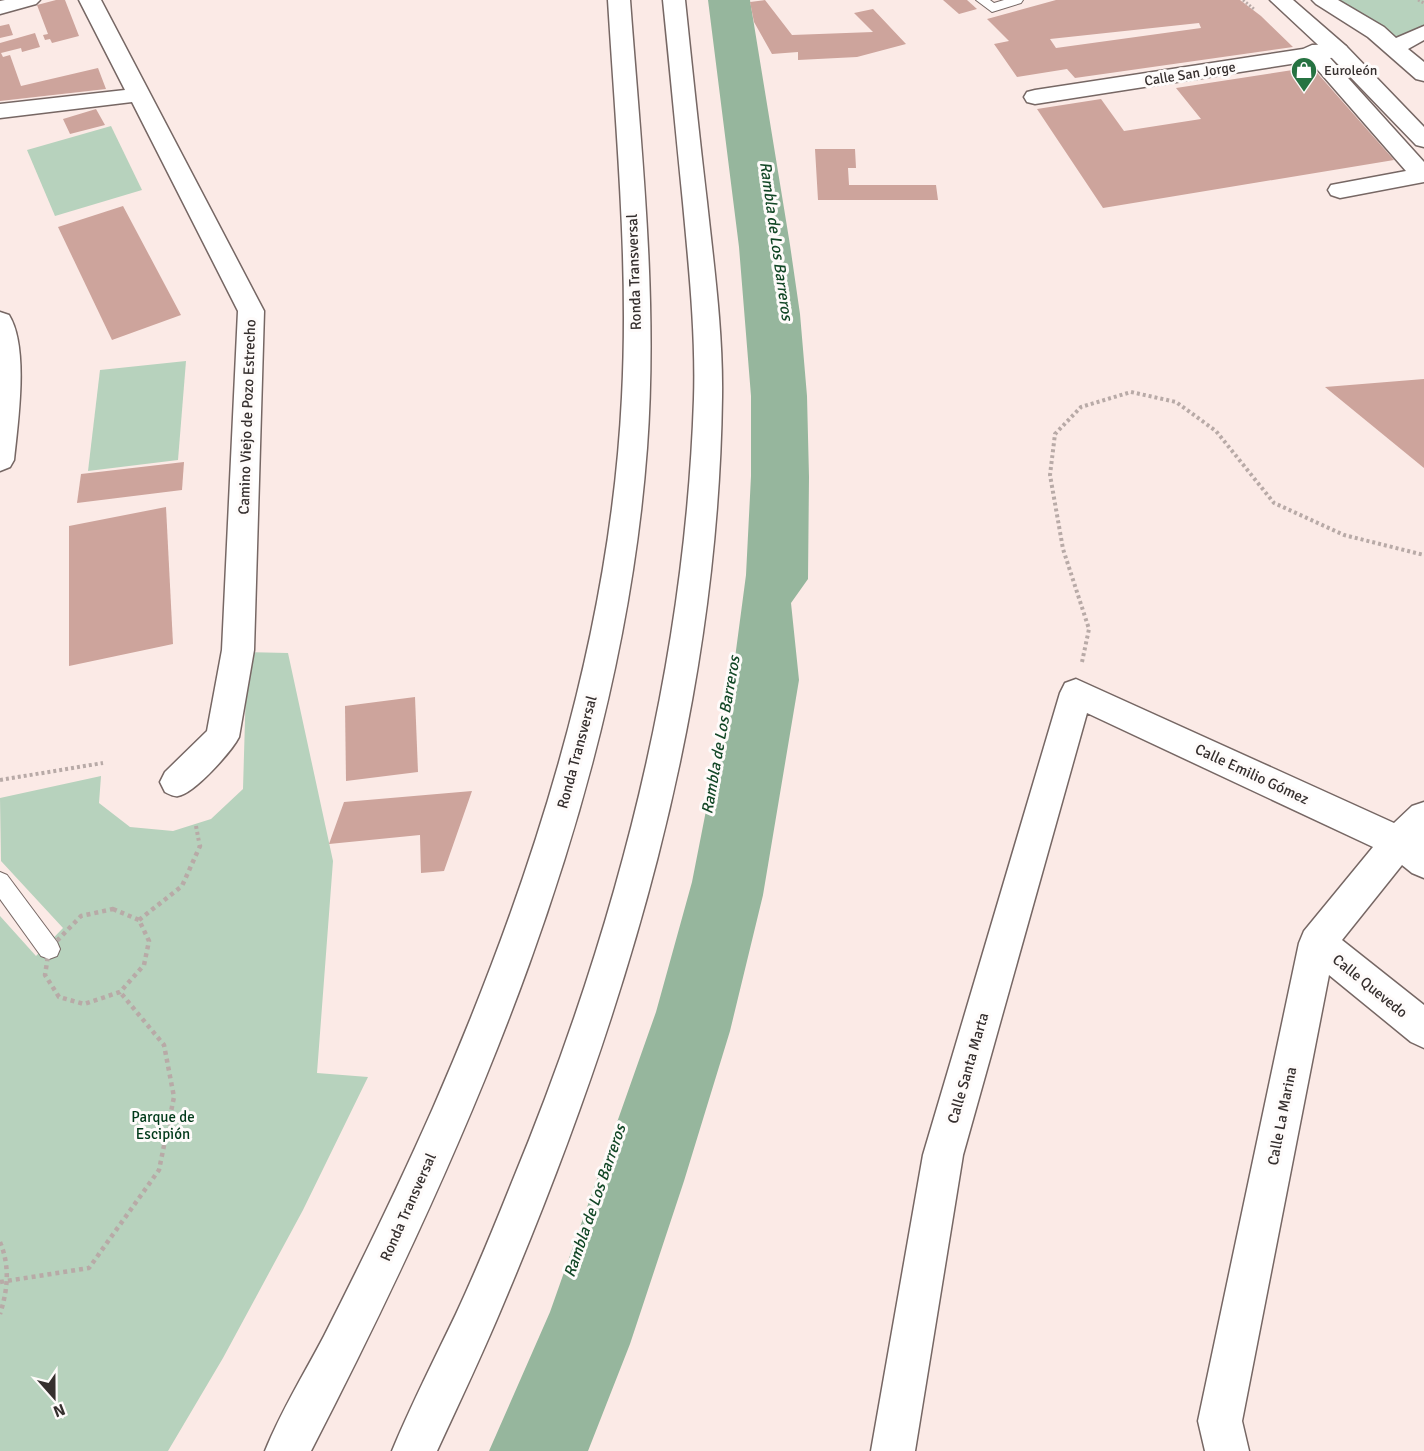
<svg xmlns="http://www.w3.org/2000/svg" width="1424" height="1451" viewBox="0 0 1424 1451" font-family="Signika,sans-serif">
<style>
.green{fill:#b7d2bd}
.water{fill:#96b69d}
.building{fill:#cda49c;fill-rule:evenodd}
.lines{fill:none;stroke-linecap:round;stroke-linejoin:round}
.lane-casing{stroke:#766764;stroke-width:2}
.street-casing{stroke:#766764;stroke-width:3}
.primary-casing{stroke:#766764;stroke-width:3}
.highway-casing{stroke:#766764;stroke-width:3}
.path-far2{stroke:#b8aaa7;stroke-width:3;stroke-dasharray:2 2;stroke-linecap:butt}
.path-far1{stroke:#b8aaa7;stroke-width:4;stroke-dasharray:3 3;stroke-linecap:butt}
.path{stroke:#b8aaa7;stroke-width:4.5;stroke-dasharray:4 4;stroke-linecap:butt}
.lane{fill:#fff;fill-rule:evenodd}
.street{fill:#fff;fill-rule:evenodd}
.primary{fill:#fff;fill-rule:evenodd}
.highway{fill:#fff;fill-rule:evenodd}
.labels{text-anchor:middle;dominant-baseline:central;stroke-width:6;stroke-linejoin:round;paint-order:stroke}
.far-poi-label{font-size:14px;fill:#352f2e;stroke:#fefbfa;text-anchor:start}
.far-street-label{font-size:14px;fill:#352f2e;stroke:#fefbfa}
.street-label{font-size:15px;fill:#352f2e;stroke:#fefbfa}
.park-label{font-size:15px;fill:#003919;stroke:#fefbfa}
.water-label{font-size:16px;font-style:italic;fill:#124726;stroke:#fefbfa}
</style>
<rect width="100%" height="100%" fill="#fbeae6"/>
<!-- green -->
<g class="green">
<polygon points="1335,0 1424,0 1424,32 1404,42"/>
<polygon points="111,126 142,190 55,216 27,150"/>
<polygon points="186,361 178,460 88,471 100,370"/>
<polygon points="247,652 288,653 333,861 317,1073 368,1077 303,1210 223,1358 168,1451 0,1451 0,916 36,956 63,928 1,861 0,798 101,776 99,803 130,827 173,831 211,819 243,789"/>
</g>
<!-- water -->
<polygon class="water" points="708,0 750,0 790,245 800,314 807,396 809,477 808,579 791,603 799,680 763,895 730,1031 684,1181 630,1344 588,1451 489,1451 550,1312 656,1012 692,882 733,673 746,575 751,476 751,396 739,247"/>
<!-- building -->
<g class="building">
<polygon points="56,0 65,0 79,36 52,43 50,39 45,40 43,35 48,34 37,5"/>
<polygon points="765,0 792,35 873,32 854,13 873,9 906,44 857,57 798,60 798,52 772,54 754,22 750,2"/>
<polygon points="943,0 967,0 977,9 959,14"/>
<path d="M1056 0H1240L1261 16 1293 47 1075 78 1067 69 1017 77 994 44 1009 41 987 19ZM1199 23 1201 28 1056 48 1050 39Z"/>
<polygon points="9,24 13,35 0,38 0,26"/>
<polygon points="35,33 40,47 22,52 21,48 1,53 3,57 10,55 21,86 98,68 106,89 0,101 0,43"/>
<polygon points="1312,67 1394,160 1103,208 1037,109 1101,99 1124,131 1201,119 1176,88"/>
<polygon points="96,109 105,125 70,134 63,119"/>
<polygon points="815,149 855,149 856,168 848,168 849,185 936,185 938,200 818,200"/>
<polygon points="123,206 181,315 112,340 58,227"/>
<polygon points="1424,379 1424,468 1325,387"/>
<polygon points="184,462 182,490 77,503 81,474"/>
<polygon points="166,507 173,644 69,666 69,526"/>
<polygon points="415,697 418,772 346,781 345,706"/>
<polygon points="472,791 444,871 421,873 420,835 329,844 344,802"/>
</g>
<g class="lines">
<!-- lane casing -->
<g class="lane-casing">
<g id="lane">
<polygon points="976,0 990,0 994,3 1004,0 1023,0 1021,3 992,12"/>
<polygon points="0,872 7,875 57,942 60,949 57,956 49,959 41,956 0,899"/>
</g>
</g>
<!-- street casing -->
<g class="street-casing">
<g id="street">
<polygon points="5,0 40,0 36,4 0,14 0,1"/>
<path d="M79 0H101L264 311 254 650 239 737C232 751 194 794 178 796 174 797 169 794 165 792L160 782 165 772 207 731 222 650 238 311 132 102 0 118V104L125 90Z"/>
<polygon points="1312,0 1338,0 1384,27 1396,38 1424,26 1424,40 1408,49 1424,62 1424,81 1416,79 1368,37 1316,4"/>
<polygon points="1338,44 1346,46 1349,51 1346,56 1330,58 1424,162 1424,182 1340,198 1331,195 1328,190 1331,185 1406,171 1310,61 1035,104 1027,102 1024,97 1027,92 1035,90 1303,49 1312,45"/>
<path d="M0 312 9 315C29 347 18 422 14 460L10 467 0 471Z"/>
<polygon points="1076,679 1394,823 1412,806 1424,802 1424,878 1412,873 1402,865 1342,940 1424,1005 1424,1048 1411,1042 1329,975 1242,1421 1249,1451 1205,1451 1198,1421 1299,943 1304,931 1373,847 1087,713 963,1155 915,1451 871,1451 923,1155 1060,693 1065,683"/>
</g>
</g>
<!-- primary casing -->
<g class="primary-casing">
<polygon id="primary" points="1270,0 1293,0 1346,46 1424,127 1424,147 1416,145 1330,56"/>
</g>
<!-- highway casing -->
<g class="highway-casing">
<g id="highway">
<path d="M608 0H630C641 149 658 299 647 448 621 798 470 1142 311 1451H265C281 1411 304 1374 324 1336 362 1261 399 1185 433 1108 530 886 610 641 622 397 629 264 616 132 608 0Z"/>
<path d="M663 0H685C692 67 699 135 707 202 714 267 723 332 722 397 718 711 626 1013 505 1300 484 1351 460 1401 437 1451H392C411 1405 434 1360 456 1314 476 1271 494 1227 512 1182 615 933 685 669 694 399 696 334 689 268 683 203 676 135 670 68 663 0Z"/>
</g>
</g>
<!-- path-far2 -->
<g class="path-far2">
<polyline points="1243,0 1254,9"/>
<polyline points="1418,0 1424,3"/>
</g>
<!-- path-far1 -->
<g class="path-far1">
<polyline points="1082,662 1089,629 1063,549 1050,475 1055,434 1081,407 1131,392 1176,402 1216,431 1274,503 1344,535 1424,555"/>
<polyline points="0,780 103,763"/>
<polyline points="196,826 199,842"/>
</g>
<!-- path -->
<g class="path">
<polygon points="113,909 139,920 149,941 144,965 120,992 84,1004 59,997 45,975 49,949 81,916"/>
<polyline points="139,920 182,886 200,846 199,841"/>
<path d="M0 1242C10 1266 8 1289 0 1314"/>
<polyline points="0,1282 89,1268 159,1170 174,1097 164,1045 120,992"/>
</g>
<!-- lane -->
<use href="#lane" class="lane"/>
<!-- street -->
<use href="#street" class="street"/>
<!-- primary -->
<use href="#primary" class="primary"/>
<!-- highway -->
<use href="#highway" class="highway"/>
</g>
<!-- icons -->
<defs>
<g id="shop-pin" transform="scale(1.35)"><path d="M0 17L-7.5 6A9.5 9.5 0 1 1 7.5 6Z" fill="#267342" stroke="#fefbfa"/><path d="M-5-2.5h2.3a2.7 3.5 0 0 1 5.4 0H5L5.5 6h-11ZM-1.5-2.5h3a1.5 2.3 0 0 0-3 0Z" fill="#fff"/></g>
</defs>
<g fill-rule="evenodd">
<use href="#shop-pin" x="1304" y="70"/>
</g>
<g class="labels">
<!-- far-poi labels -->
<g class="far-poi-label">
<text x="1324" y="70">Euroleón</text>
</g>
<!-- far-street labels -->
<g class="far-street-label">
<text transform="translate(1190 74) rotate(-9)">Calle San Jorge</text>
</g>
<!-- street labels -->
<g class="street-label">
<text transform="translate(634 272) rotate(-92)">Ronda Transversal</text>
<text transform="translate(247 417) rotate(-88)">Camino Viejo de Pozo Estrecho</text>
<text transform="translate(577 752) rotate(-75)">Ronda Transversal</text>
<text transform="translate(1252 774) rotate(25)">Calle Emilio Gómez</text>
<text transform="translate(1370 986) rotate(39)">Calle Quevedo</text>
<text transform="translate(968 1068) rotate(-74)">Calle Santa Marta</text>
<text transform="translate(1282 1116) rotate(-79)">Calle La Marina</text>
<text transform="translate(408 1207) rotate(-66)">Ronda Transversal</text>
</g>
<!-- park labels -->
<g class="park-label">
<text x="163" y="1117">Parque de<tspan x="163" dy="17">Escipión</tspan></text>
</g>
<!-- water labels -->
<g class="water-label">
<text transform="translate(776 241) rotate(82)">Rambla de Los Barreros</text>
<text transform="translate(721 735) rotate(-80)">Rambla de Los Barreros</text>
<text transform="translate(595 1201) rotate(-71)">Rambla de Los Barreros</text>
</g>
</g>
<!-- north arrow -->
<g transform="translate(54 1397) rotate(159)" stroke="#fefbfa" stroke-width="4.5" paint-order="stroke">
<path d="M0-4.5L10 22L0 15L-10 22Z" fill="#352f2e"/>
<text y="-9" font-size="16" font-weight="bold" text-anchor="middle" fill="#352f2e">N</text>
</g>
</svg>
